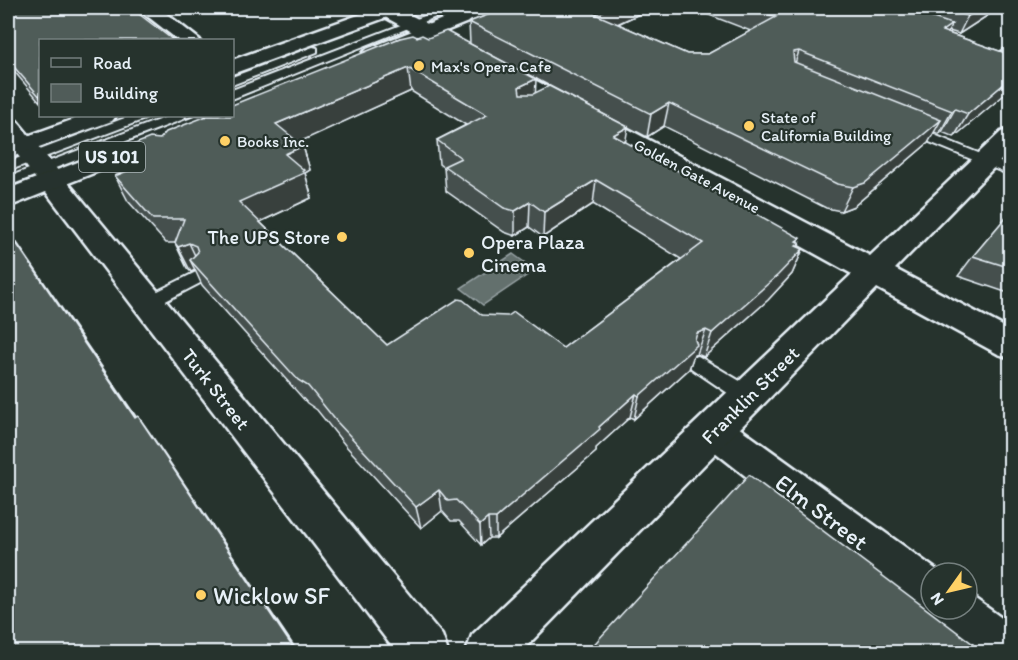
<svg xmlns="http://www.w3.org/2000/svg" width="1018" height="660" viewBox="0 0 1018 660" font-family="Itim,sans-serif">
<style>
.water{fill:#636f6d;stroke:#98a3a5;stroke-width:1.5}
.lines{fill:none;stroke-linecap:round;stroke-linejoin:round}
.lane-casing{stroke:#e8f1f8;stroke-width:4}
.street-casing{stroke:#e8f1f8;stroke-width:5}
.secondary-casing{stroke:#e8f1f8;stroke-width:5}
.highway-casing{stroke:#e8f1f8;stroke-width:5}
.lane{fill:#26332d;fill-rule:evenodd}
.street{fill:#26332d;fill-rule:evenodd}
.secondary{fill:#26332d;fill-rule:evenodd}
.highway{fill:#26332d;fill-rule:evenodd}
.wall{fill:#454f4d;stroke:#e8f1f8;stroke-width:1.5;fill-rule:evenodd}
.shaded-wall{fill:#38403e;stroke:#e8f1f8;stroke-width:1.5}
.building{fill:#505c59;stroke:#e8f1f8;stroke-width:1.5;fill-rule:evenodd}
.poi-dot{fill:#ffd166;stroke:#26332d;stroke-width:2}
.labels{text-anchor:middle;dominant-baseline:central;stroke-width:4.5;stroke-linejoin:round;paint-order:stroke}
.far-poi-label{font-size:16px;fill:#e8f1f8;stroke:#26332d;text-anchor:start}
.far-street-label{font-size:16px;fill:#e8f1f8;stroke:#26332d}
.shield{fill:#26332d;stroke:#aeb8bb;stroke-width:1.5}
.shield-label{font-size:18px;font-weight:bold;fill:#e8f1f8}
.poi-label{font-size:20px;fill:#e8f1f8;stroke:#26332d;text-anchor:end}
.street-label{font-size:20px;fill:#e8f1f8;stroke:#26332d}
.near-street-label{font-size:24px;fill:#e8f1f8;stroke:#26332d}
.near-poi-label{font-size:24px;fill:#e8f1f8;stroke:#26332d;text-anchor:start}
</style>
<rect width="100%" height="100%" fill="#26332d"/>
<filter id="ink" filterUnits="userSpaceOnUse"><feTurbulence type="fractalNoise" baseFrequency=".0167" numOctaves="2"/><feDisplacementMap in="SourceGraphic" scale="12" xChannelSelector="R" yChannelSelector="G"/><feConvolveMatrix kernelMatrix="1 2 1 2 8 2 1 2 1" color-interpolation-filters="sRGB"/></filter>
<g filter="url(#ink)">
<!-- water -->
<polygon class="water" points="513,254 535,270 483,305 461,288"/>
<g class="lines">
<!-- lane casing -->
<g class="lane-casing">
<g id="lane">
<polygon points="445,8 458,8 232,99 232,90"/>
<polygon points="1010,46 1010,54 1004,59 996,59 996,55"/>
<polygon points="313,47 317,48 317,52 232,85 232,77"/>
<polygon points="130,116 146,116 145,119 8,171 8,162"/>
<polygon points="169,116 185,116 184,119 8,186 8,177"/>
<polygon points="910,125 1010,166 1010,175 905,132 903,129 905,126"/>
<polygon points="200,270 206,272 208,276 206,280 154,307 148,309 142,307 139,303 142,299"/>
<polygon points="698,356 755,390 758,396 755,402 748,404 741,402 691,368 689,363 691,358"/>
</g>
</g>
<!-- street casing -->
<g class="street-casing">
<g id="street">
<polygon points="137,8 159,8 200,40 178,40"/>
<polygon points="714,414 727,419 941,573 931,573 931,609 967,609 967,593 1010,624 1010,652 972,652 936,625 932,615 915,609 701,441 695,430 701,419"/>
</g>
</g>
<!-- secondary casing -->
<g class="secondary-casing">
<g id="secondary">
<polygon points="373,8 397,8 870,256 1001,132 1010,130 1010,151 895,269 1010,330 1010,358 998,354 877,288 521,652 466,652 472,635 852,274 376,12"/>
<polygon points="8,119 17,121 442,635 448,652 396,652 8,142"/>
</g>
</g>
<!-- highway casing -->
<g class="highway-casing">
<g id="highway">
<polygon points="378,8 404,8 401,12 232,74 232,60"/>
<polygon points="470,8 496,8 493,12 381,57 374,59 367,57 363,53 367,49"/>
<polygon points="83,116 116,116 112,121 8,158 8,143"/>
<polygon points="197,116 229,116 225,121 8,207 8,189"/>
</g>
</g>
<!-- lane -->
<use href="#lane" class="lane"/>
<!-- street -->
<use href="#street" class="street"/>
<!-- secondary -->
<use href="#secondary" class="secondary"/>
<!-- highway -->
<use href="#highway" class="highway"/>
</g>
<!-- wall -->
<g class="wall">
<polygon points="8,8 40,40 40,102 8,64"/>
<polygon points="506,8 652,8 618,24 687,54 708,54 751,31 691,8 902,8 930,17 932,8 1004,8 999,11 996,10 959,34 949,31 948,33 1011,55 1011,89 954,137 942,132 939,134 934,132 928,143 854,206 841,211 826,208 664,126 647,137 470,44 469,22"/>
<path d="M400 38 535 93 625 142 800 243 798 247 803 249 792 274 768 300 704 357 697 354 694 355 689 369 634 419 630 417 596 448V452L496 538H489L481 545 459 521H451L442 511 421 528 345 445 317 410 307 403 202 285 195 270 191 272 187 268 175 243H166L128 201 115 176 130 170 120 150 160 139ZM411 91 466 125 437 140 439 164 444 168 446 191 504 232 515 236 529 227 543 237 593 204 681 259 563 348 482 315 387 345 260 222 311 198 310 195H311L305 173 310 170 303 146 298 142Z"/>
<polygon points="1011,211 1011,294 958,276 973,256"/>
</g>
<!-- shaded-wall -->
<g class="shaded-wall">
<polygon points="610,8 652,8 593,35 595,14"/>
<polygon points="982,8 997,8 996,10 959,34 968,16"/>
<polygon points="952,24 941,46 942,31"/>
<polygon points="799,51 792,73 793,52"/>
<polygon points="408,68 411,91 284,149 276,124"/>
<polygon points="1011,78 1011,89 954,137 968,114"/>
<polygon points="536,79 535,102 519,111 519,87"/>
<polygon points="669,103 664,126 647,137 651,114"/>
<polygon points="955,109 942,132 939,134 952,111"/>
<polygon points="941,120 928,143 854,206 841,211 853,187"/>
<polygon points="628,127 624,151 613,135"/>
<polygon points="303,146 310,170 305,173 311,195 310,195 311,198 249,227 239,202 285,154"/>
<polygon points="596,180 593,204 543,237 544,212"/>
<polygon points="530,202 529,227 515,236 515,211"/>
<polygon points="8,230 13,237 148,434 135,418"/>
<polygon points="800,238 797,245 800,243 792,260 803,249 792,274 768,300 704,357 712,333"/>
<polygon points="189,243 201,268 190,260 195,270 191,272 178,247"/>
<polygon points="706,330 697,354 694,355 689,369 634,419 639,396 697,333"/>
<polygon points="636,394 630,417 596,448 596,452 496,538 496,518"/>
<polygon points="138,416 150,433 298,652 296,652"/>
<polygon points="439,490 442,511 421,528 416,507"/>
<polygon points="488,518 489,538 481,545 480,525"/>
</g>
<!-- building -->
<g class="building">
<polygon points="8,8 131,8 173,40 40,40 40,97 8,60"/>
<polygon points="506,8 610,8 595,14 687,54 708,54 776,17 751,8 902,8 952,24 942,31 1011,55 1011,78 968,114 955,109 952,111 799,51 793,52 794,62 941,120 865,183 853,187 837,184 669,103 651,114 469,22"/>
<polygon points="941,8 982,8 968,16"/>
<path d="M446 31 536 79 519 87 520 94H533L549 86 628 127 613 135 800 238 796 241 800 243 796 246 803 249 778 275 712 333 706 330 697 333 695 340 697 345 639 396 636 394 599 427 600 429 496 518H488L480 525 456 500 448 501 439 490 416 507 337 422 308 386 298 380 190 260 198 252 196 246 189 243 178 247 175 243 184 219H153L115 176 137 167 120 150 150 138 160 139 166 132 207 116H232V105L400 38 413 35 417 37 422 35 428 38ZM408 68 487 115 437 140 461 158 444 166 504 208 515 211 530 202 544 212 596 180 703 243 563 348 514 312 508 316 482 315 463 300 458 299 387 345 239 202 304 173 302 171 304 170 285 154 303 146 276 124Z"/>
<polygon points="1011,211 1011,268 973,256"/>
<polygon points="8,231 135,418 138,416 296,652 8,652"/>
<polygon points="749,475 973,644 968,652 587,652"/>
</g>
</g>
<!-- markers -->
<g class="poi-dot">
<circle cx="419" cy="66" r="6"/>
<circle cx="749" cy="126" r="6"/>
<circle cx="225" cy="141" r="6"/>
<circle cx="342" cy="237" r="6"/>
<circle cx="469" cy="253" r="6"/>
<circle cx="201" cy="595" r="6"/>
</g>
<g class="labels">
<!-- far-poi labels -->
<g class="far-poi-label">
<text x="431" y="66">Max's Opera Cafe</text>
<text x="761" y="117">State of<tspan x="761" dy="18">California Building</tspan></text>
<text x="237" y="141">Books Inc.</text>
</g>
<!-- far-street labels -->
<g class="far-street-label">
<text transform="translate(697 176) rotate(28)">Golden Gate Avenue</text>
</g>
<!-- shield labels -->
<rect class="shield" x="79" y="142" width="66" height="30" rx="4.5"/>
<g class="shield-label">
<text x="112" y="157">US 101</text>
</g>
<!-- poi labels -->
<g class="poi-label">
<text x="330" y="237">The UPS Store</text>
<text x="481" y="242" text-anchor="start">Opera Plaza<tspan x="481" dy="23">Cinema</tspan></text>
</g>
<!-- street labels -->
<g class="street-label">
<text transform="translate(216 389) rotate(52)">Turk Street</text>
<text transform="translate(750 395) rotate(-45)">Franklin Street</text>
</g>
<!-- near-street labels -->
<g class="near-street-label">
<text transform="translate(822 512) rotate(37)">Elm Street</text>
</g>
<!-- near-poi labels -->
<g class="near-poi-label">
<text x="213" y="595">Wicklow SF</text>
</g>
</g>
<!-- margin -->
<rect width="1018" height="660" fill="none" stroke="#26332d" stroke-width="30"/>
<rect x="15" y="15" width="988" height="630" fill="none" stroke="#e8f1f8" stroke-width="2" filter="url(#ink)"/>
<!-- legend -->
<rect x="39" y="39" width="195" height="78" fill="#26332d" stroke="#747f7e" stroke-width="1.5"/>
<rect x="51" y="58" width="30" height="9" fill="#26332d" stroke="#747f7e" stroke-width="1.5"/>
<text x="93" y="69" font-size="18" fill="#e8f1f8">Road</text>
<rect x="51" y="84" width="30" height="18" fill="#505c59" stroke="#747f7e" stroke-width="1.5"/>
<text x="93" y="99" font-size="18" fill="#e8f1f8">Building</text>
<!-- north arrow -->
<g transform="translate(949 591) rotate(236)"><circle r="28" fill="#26332d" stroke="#747f7e" stroke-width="1.5"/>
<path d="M0-4.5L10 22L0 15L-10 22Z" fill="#ffd166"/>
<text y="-9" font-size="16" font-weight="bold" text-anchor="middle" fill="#e8f1f8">N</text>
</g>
</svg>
